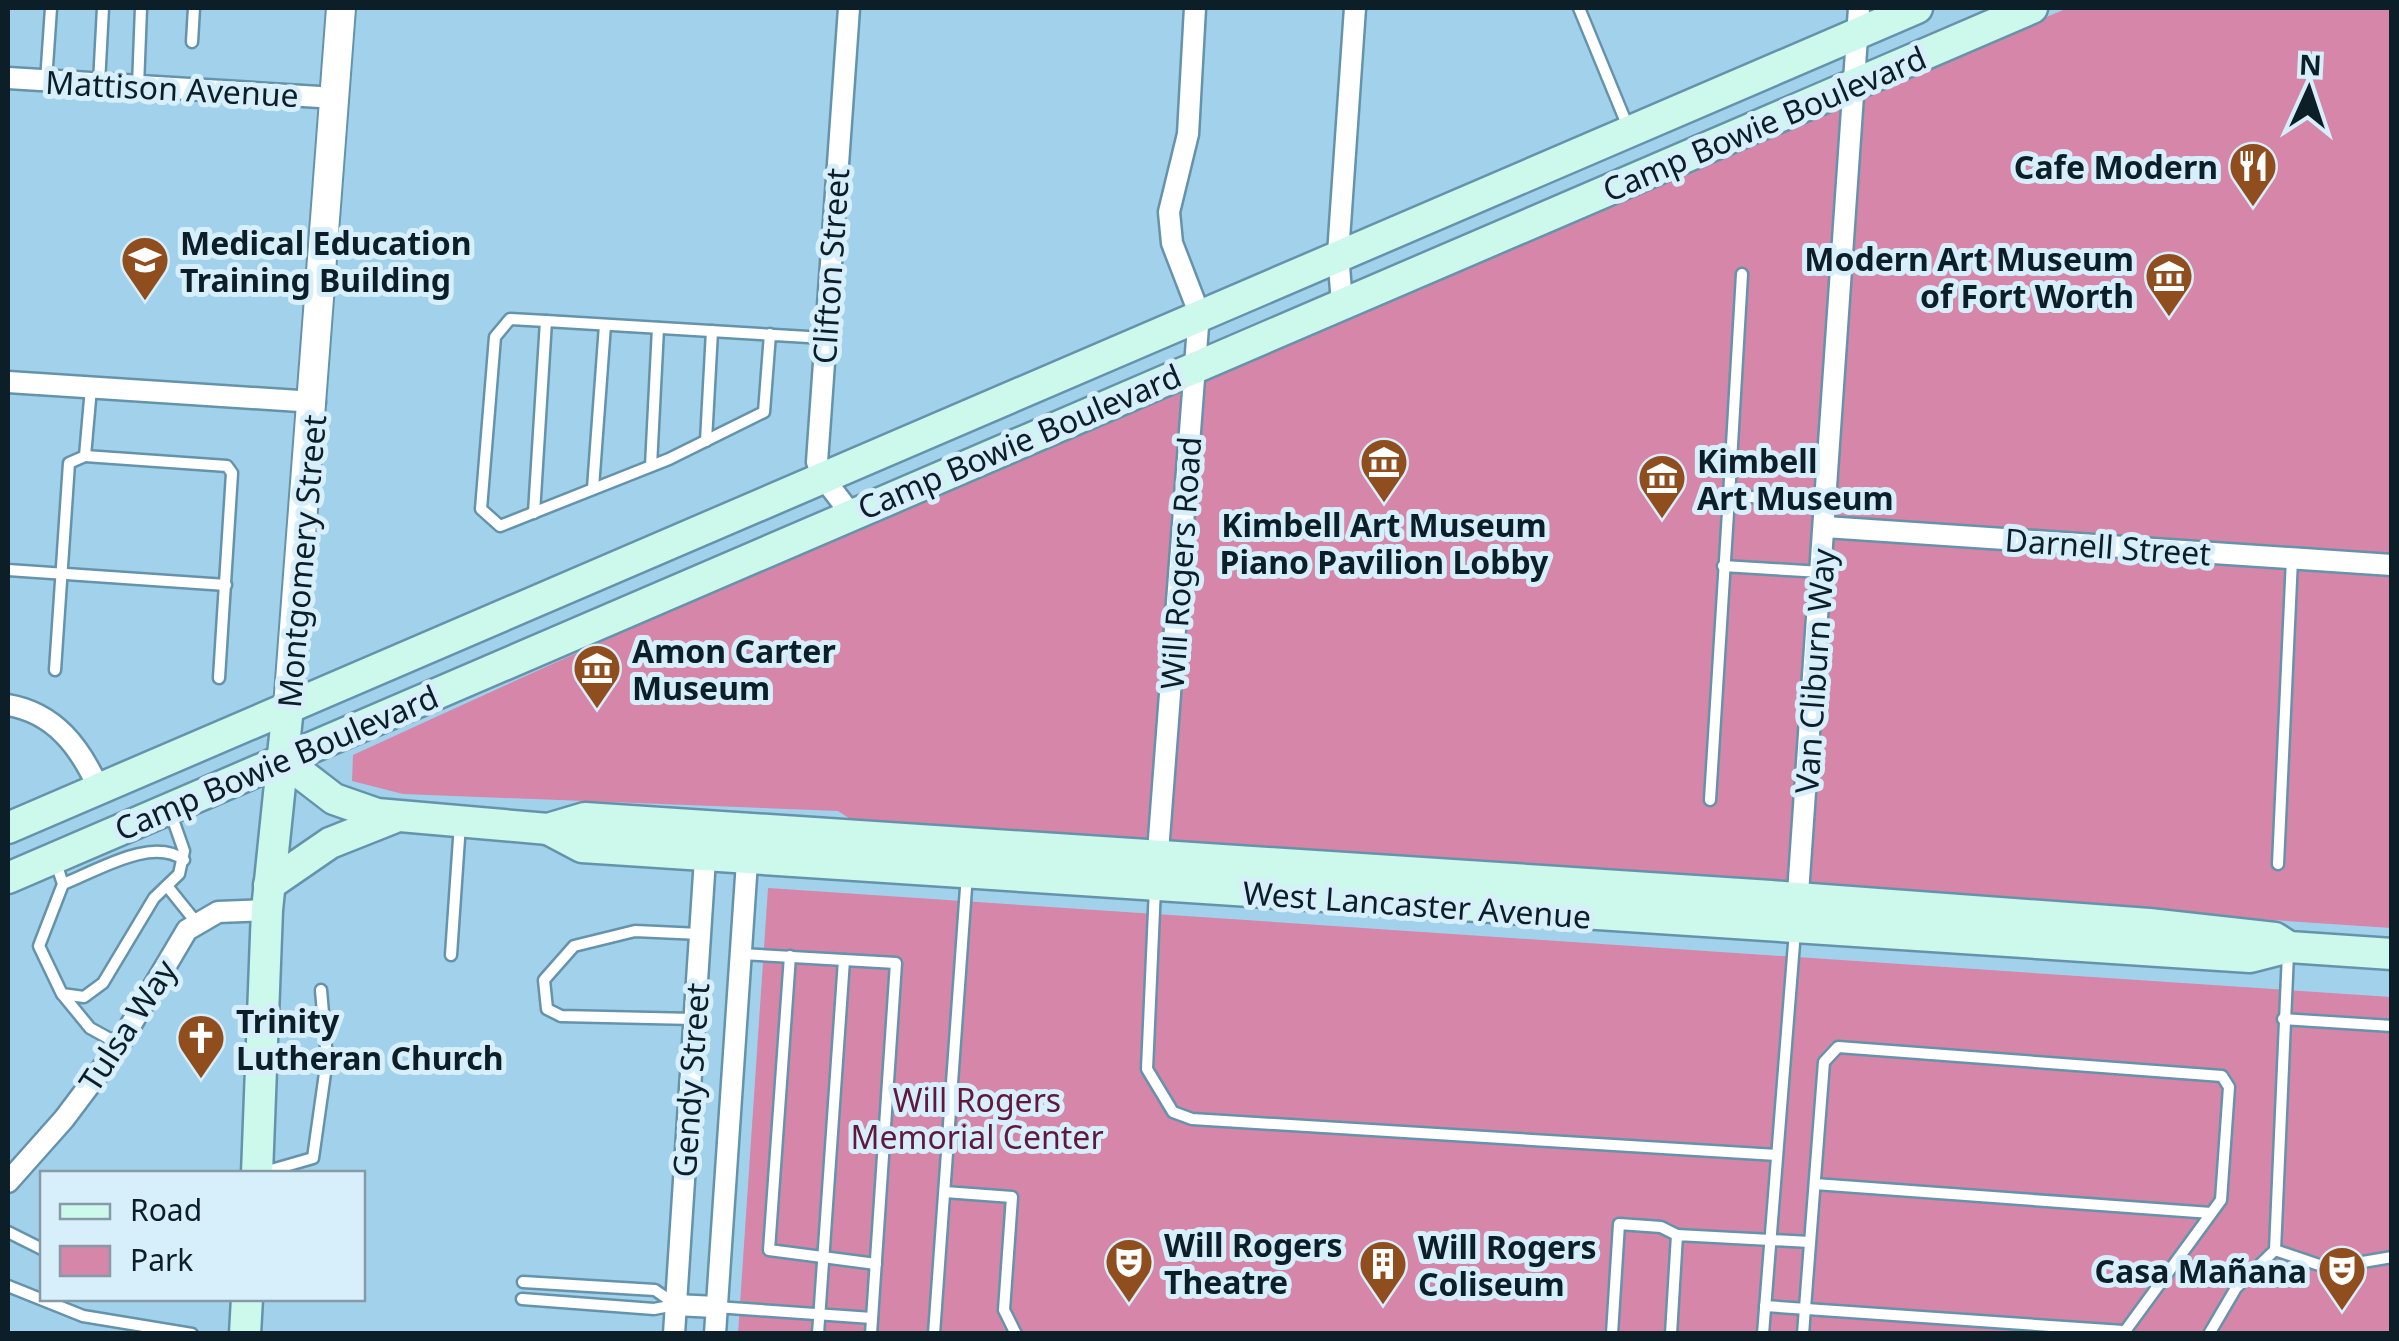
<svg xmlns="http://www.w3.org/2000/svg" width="2399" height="1341" viewBox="0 0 2399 1341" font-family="'Noto Sans',sans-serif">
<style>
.green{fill:#d586a9}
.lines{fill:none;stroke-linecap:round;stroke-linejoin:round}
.service-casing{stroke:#6593ab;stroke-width:15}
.minor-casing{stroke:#6593ab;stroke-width:25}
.tertiary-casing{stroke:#6593ab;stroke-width:32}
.secondary-casing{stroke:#6593ab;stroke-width:35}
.service{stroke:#fff;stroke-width:10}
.minor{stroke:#fff;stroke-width:20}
.tertiary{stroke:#fff;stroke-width:28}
.secondary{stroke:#cdf8ec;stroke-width:30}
.labels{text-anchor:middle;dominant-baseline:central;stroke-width:10;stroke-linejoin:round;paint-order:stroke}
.street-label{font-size:32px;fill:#0c1e28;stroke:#d7eefb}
.poi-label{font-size:32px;font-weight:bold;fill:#0c1e28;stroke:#d7eefb;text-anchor:start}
.park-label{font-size:32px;fill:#60183e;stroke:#d7eefb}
</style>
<rect width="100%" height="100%" fill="#a2d1eb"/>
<!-- green -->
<g class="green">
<path d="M2068 8H2391V928L858 824 838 811 403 794 352 781 353 755C919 494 1494 250 2068 8Z"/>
<polygon points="768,888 2391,997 2391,1333 738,1334"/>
</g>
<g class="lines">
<!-- service casing -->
<g class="service-casing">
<g id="service">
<polyline points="1579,8 1628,127"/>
<polyline points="192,42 194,8"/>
<polyline points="46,81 51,8"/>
<polyline points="99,83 103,8"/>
<polyline points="138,86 141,8"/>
<polyline points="770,334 764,412 669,459 500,526 481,509 495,337 510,319 546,321 825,338"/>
<polyline points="706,441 712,331"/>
<polyline points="85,456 227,466 232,473 219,678"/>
<polyline points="651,466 658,328"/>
<polyline points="593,488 605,325"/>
<polyline points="1729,496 1742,274"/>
<polyline points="534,513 546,321"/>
<polyline points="1723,566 1821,572"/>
<polyline points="8,570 226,585"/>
<polyline points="55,670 69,463 85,456 91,388"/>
<polyline points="1710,800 1729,496 1827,501"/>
<polyline points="56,863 63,884 39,946 62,994 84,997 103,983 154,898 179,874 184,851 171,814"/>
<polyline points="2278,864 2292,559"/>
<path d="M63 884C97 871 152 836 184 860"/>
<polyline points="167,886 196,922"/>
<polyline points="1155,888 1147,1069 1173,1112 1192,1119 1777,1155"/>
<polyline points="741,954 896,963 871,1334"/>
<polyline points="451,955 460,824"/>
<polyline points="790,956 769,1250 876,1264"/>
<polyline points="63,995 90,1028 119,1044"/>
<polyline points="694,1019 561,1016 547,1009 544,980 574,946 635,931 700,934"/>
<polyline points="2283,1019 2392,1026"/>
<polyline points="261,1173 313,1158 327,1059 321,990"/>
<polyline points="1815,1184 2211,1213"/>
<polyline points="945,1192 1012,1197 1004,1310 1016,1334"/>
<polyline points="8,1232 42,1249"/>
<polyline points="2275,1250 2328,1268 2392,1257"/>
<polyline points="523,1282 655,1290 675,1304"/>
<polyline points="8,1286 83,1316 192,1334"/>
<polyline points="522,1299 654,1309 675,1305"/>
<polyline points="1765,1306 2123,1331"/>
<polyline points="716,1307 872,1318"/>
<polyline points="818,1334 844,960"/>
<polyline points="934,1334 967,874"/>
<polyline points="1612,1334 1619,1224 1661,1227 1677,1235"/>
<polyline points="1671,1334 1677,1235 1810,1242"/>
<polyline points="1763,1334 1795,931"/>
<polyline points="1803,1334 1824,1062 1838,1047 2222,1076 2229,1087 2221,1200 2123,1334"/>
<polyline points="2209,1334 2236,1288 2275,1250 2288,953"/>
</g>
</g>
<!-- minor casing -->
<g class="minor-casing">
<g id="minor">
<polyline points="849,8 817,462 822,476 851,514"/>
<polyline points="8,78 336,98"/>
<polyline points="1342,303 1338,254 1355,8"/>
<polyline points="8,382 315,402"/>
<polyline points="1825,527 2392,565"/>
<path d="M8 705C55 713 80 747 99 789"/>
<polyline points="1157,865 1199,313 1172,243 1169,212 1188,134 1195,8"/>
<polyline points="1797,908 1859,8"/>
<polyline points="8,1182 64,1119 116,1050 187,930 218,912 267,910"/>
<polyline points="675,1305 716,1307"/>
<polyline points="674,1334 706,843"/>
<polyline points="715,1334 748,847"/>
</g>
</g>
<!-- tertiary casing -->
<g class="tertiary-casing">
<polyline id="tertiary" points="288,707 341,8"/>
</g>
<!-- secondary casing -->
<g class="secondary-casing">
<g id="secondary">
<polyline points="282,759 334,799 377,814 548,829 585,818 1771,896 2149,924 2275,938 2289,947 2392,954"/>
<polyline points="8,828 1917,8"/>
<polyline points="548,829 582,847 2250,957 2289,947"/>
<polyline points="8,878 2032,8"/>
<polyline points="269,885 330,843 393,818"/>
<polyline points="257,1174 267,910 288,707"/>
<polyline points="245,1334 247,1298"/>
</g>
</g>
<!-- service -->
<use href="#service" class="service"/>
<!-- minor -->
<use href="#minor" class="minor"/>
<!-- tertiary -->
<use href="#tertiary" class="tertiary"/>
<!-- secondary -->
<use href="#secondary" class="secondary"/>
</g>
<!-- icons -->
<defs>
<g id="restaurant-pin" transform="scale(2.5)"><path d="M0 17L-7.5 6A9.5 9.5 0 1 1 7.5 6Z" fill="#904d1e" stroke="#d7eefb"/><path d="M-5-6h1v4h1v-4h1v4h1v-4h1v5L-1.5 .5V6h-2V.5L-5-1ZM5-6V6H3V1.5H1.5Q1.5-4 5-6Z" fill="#fff"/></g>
<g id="university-pin" transform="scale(2.5)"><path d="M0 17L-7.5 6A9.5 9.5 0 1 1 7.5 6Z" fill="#904d1e" stroke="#d7eefb"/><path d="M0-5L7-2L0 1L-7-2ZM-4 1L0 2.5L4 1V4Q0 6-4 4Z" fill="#fff"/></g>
<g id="museum-pin" transform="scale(2.5)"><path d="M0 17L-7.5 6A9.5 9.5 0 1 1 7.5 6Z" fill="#904d1e" stroke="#d7eefb"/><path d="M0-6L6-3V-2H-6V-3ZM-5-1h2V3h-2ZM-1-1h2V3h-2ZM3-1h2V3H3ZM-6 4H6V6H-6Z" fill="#fff"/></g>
<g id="church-pin" transform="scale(2.5)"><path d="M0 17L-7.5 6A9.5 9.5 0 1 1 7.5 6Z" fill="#904d1e" stroke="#d7eefb"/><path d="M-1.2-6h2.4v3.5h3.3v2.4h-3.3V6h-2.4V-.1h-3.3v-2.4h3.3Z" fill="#fff"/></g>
<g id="theatre-pin" transform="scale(2.5)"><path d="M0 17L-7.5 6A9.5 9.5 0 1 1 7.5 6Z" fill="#904d1e" stroke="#d7eefb"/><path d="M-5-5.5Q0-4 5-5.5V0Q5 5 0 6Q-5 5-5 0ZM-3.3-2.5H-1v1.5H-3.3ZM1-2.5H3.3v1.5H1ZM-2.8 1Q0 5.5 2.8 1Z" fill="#fff"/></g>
<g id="building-pin" transform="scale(2.5)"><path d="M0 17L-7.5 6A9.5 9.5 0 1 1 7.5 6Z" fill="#904d1e" stroke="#d7eefb"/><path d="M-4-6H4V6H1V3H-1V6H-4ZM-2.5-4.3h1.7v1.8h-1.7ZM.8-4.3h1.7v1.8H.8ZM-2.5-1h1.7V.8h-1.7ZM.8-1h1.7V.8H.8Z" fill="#fff"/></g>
</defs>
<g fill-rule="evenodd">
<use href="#restaurant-pin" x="2253" y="166"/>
<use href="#university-pin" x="145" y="260"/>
<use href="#museum-pin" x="2169" y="276"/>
<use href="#museum-pin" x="1384" y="462"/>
<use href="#museum-pin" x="1662" y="478"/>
<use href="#museum-pin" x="597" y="668"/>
<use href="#church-pin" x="201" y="1038"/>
<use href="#theatre-pin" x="1129" y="1262"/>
<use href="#building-pin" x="1383" y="1264"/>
<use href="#theatre-pin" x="2342" y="1270"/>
</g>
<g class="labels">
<!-- street labels -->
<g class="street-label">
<text transform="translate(172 88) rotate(3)">Mattison Avenue</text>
<text transform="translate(1764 123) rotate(-23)">Camp Bowie Boulevard</text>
<text transform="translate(830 266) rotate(-86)">Clifton Street</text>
<text transform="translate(1019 441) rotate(-23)">Camp Bowie Boulevard</text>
<text transform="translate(2108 546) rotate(4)">Darnell Street</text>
<text transform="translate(301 561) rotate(-85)">Montgomery Street</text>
<text transform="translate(1180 563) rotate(-86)">Will Rogers Road</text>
<text transform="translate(1814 671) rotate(-86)">Van Cliburn Way</text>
<text transform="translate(276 762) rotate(-23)">Camp Bowie Boulevard</text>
<text transform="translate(1417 904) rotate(4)">West Lancaster Avenue</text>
<text transform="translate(127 1025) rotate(-57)">Tulsa Way</text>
<text transform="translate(690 1080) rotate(-86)">Gendy Street</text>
</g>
<!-- poi labels -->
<g class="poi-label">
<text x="2218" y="166" text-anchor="end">Cafe Modern</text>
<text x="180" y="242">Medical Education<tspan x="180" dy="37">Training Building</tspan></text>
<text x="2134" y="258" text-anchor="end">Modern Art Museum<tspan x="2134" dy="37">of Fort Worth</tspan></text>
<text x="1697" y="460">Kimbell<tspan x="1697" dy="37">Art Museum</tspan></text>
<text x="1384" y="524" text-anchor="middle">Kimbell Art Museum<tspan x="1384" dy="37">Piano Pavilion Lobby</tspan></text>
<text x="632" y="650">Amon Carter<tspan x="632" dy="37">Museum</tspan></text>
<text x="236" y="1020">Trinity<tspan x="236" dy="37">Lutheran Church</tspan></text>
<text x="1164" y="1244">Will Rogers<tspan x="1164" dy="37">Theatre</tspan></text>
<text x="1418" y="1246">Will Rogers<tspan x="1418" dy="37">Coliseum</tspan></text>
<text x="2307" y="1270" text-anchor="end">Casa Mañana</text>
</g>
<!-- park labels -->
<g class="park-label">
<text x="977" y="1099">Will Rogers<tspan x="977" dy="37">Memorial Center</tspan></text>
</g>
</g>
<!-- border -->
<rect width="2399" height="1341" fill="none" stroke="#0c1e28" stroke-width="20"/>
<!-- legend -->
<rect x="40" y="1171" width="325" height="130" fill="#d7eefb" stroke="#869ba7" stroke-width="2.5"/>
<rect x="60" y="1204" width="50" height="15" fill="#cdf8ec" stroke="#869ba7" stroke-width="2.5"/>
<text x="130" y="1221" font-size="30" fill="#0c1e28">Road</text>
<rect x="60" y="1246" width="50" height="30" fill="#d586a9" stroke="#869ba7" stroke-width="2.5"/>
<text x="130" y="1271" font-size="30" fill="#0c1e28">Park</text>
<!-- north arrow -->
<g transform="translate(2309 90) rotate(3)" stroke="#d7eefb" stroke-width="8" paint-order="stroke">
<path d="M0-8L18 38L0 25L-18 38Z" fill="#0c1e28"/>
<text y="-15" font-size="28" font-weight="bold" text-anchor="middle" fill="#0c1e28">N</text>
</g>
</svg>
